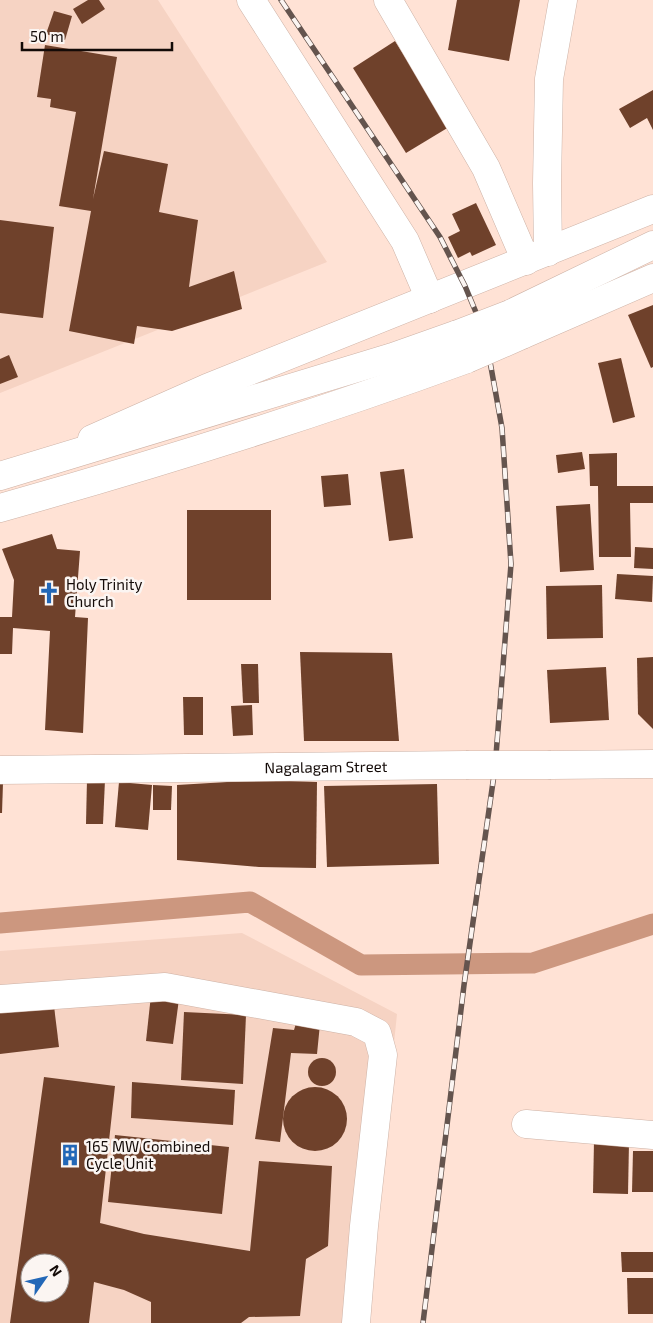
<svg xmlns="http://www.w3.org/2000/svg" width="653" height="1323" viewBox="0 0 653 1323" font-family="'Exo 2',sans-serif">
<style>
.built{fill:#f6d3c3;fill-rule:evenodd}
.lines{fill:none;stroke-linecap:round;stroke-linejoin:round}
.canal{stroke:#cc977f;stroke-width:21}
.building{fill:#6f412b;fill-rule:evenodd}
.minor-casing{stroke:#cdb2a6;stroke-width:29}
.major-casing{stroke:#cdb2a6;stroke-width:29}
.minor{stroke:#fff;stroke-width:28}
.major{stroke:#fff;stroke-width:28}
.rail-casing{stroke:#64544e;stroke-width:5.5}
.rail{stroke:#fbf5f2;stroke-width:4;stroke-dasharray:11;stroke-linecap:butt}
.minor-bridge-casing{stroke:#cdb2a6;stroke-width:29;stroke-linecap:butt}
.major-bridge-casing{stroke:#cdb2a6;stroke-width:29;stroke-linecap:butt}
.minor-bridge{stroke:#fff;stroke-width:28}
.major-bridge{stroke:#fff;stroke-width:28}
.labels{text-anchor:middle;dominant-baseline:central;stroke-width:5;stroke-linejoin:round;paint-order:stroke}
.poi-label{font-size:15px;fill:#130a07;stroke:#fbf5f2;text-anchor:start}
.street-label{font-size:15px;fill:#130a07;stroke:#fbf5f2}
</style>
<rect width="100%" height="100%" fill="#ffe2d5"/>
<!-- built -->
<g class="built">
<polygon points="0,0 158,0 327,262 0,393"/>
<path d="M242 933 397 1014 365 1323H0V951ZM30 1263H60V1293H30Z"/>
</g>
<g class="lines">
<!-- canal -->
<polyline class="canal" points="0,923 250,902 361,965 533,963 653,924"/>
</g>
<!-- building -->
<g class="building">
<polygon points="88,0 99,0 105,9 82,24 73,9"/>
<polygon points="457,0 520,0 509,61 448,50"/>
<polygon points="54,11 72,16 65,40 46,34"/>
<polygon points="395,41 449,127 406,153 353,68"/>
<polygon points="45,45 117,57 93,199 104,151 168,164 159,212 198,220 189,287 234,271 242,309 172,331 137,326 134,344 69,331 91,211 59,206 76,112 50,107 51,99 37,97"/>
<polygon points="653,90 653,130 647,118 630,128 619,109"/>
<polygon points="476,203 496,245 472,256 470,252 458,258 448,237 460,231 452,214"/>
<polygon points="0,220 54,227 43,318 0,313"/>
<polygon points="653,305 653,367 651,368 628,315"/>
<polygon points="9,355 18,377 0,384 0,359"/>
<polygon points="621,358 635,417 613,423 598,363"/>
<polygon points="582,452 585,469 558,473 556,455"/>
<polygon points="617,453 617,486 653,486 653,503 630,503 631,557 599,557 598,486 590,486 589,454"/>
<polygon points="404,469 413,538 389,541 380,472"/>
<polygon points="348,474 351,505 324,507 321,476"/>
<polygon points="590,504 594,570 560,572 556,506"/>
<rect x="187" y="510" width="84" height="90"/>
<polygon points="52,534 57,549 80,551 75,617 88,618 83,733 45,730 50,631 13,628 12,654 0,654 0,617 12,617 14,580 2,549"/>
<polygon points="635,547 653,548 653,569 634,568"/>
<polygon points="617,574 653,576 652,602 615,599"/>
<polygon points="602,585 603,638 547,639 546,586"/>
<polygon points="300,652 392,653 399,741 304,741"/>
<polygon points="653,657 653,729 638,714 637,658"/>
<polygon points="241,664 258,664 259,703 243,703"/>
<polygon points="606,667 609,720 550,723 547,670"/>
<polygon points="183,697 203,697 203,735 184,735"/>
<polygon points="252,705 253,735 233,736 231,706"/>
<polygon points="87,779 105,780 103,824 86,824"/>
<polygon points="262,780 317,782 316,868 259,867 177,860 177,785"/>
<polygon points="119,782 152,785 148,830 115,827"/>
<polygon points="0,783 3,783 2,813 0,813"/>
<polygon points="437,784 439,864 327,867 324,786"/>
<polygon points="153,785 172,786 171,810 153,810"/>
<polygon points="151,995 179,999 173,1044 146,1041"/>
<polygon points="54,1006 59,1047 0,1054 0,1013"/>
<polygon points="184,1012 246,1015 243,1084 181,1080"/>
<polygon points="297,1020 320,1024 317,1054 291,1053 280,1142 255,1139 273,1028 294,1030"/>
<circle cx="322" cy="1072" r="14"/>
<path d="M44 1077 115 1086 100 1223 144 1234 250 1251 259 1161 332 1166 328 1246 306 1259 300 1316 249 1317 241 1323H151V1302L124 1290 94 1282 89 1323H10ZM30 1263H60V1293H30Z"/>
<polygon points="132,1082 235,1090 233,1125 131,1118"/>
<circle cx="315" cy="1119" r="32"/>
<polygon points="115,1135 229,1147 222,1214 108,1202"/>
<polygon points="594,1141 629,1142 628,1194 593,1193"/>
<polygon points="633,1151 653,1151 653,1192 632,1192"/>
<polygon points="621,1252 653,1252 653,1272 622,1272"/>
<polygon points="627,1278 653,1278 653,1314 628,1314"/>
</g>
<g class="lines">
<!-- minor casing -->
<g class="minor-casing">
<g id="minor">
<polyline points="251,0 405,241 430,299"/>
<polyline points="388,0 486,168 526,261"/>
<polyline points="548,252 547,183 549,79 563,0"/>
<polyline points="92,439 207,388 653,209"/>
<polyline points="551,765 653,764"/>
<path id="s1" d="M0 770 466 765"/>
<polyline points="0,999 165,987 356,1022 377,1033 383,1055 364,1226 356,1323"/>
<polyline points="526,1124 653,1135"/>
</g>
</g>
<!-- major casing -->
<g class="major-casing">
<g id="major">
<polyline points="510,314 653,245"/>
<polyline points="522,335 653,278"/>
<polyline points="0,476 393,357 458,334"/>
<path d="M0 508C157 464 314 415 467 359"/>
</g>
</g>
<!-- minor -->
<use href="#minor" class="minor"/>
<!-- major -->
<use href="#major" class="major"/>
<!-- rail casing -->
<g class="rail-casing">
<polyline id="rail" points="281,0 440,237 465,286 485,334 502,428 511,564 495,768 464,985 423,1323"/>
</g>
<!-- rail -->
<use href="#rail" class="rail"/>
<!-- minor-bridge casing -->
<g class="minor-bridge-casing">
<polyline id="minor-bridge" points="466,765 551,765"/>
</g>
<!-- major-bridge casing -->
<g class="major-bridge-casing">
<g id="major-bridge">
<polyline points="458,334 510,314"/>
<polyline points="467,359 522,335"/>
</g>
</g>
<!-- minor-bridge -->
<use href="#minor-bridge" class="minor-bridge"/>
<!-- major-bridge -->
<use href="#major-bridge" class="major-bridge"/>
</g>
<!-- icons -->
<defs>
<g id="church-bare" transform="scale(1.725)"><path d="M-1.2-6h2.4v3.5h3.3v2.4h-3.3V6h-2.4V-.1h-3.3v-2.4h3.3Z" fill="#2267b7" stroke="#fbf5f2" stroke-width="2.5" paint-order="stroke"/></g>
<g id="building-bare" transform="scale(1.725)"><path d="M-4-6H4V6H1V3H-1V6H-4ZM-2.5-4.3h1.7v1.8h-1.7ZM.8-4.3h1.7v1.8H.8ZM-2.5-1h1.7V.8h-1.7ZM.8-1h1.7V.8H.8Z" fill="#2267b7" stroke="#fbf5f2" stroke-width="2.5" paint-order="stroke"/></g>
</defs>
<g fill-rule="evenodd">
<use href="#church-bare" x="49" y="593"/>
<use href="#building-bare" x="70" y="1155"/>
</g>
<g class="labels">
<!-- poi labels -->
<g class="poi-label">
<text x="66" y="584">Holy Trinity<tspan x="66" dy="17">Church</tspan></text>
<text x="86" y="1146">165 MW Combined<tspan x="86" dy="17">Cycle Unit</tspan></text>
</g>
<!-- street labels -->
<g class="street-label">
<text stroke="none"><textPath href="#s1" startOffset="326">Nagalagam Street</textPath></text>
</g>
</g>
<!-- north arrow -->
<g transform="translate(45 1278) rotate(56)"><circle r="24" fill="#fbf5f2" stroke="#9e9794"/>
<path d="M0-4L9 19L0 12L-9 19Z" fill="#2267b7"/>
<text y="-8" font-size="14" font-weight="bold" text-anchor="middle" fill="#130a07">N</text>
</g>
<!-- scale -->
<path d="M22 42v8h150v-8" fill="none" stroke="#130a07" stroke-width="2.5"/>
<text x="30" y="42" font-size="15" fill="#130a07" stroke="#fbf5f2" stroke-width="4" paint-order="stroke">50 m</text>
</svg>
